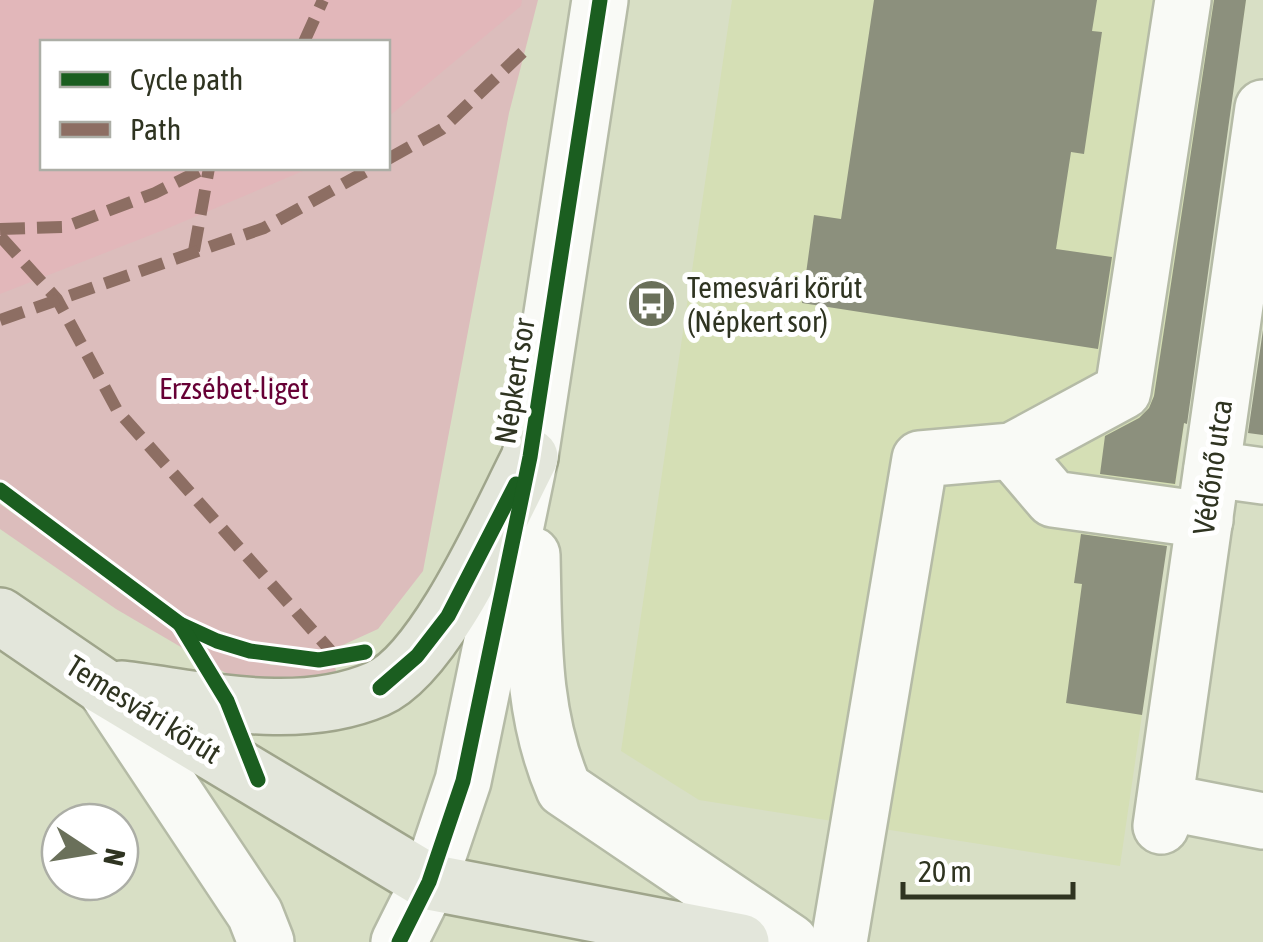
<svg xmlns="http://www.w3.org/2000/svg" width="1263" height="942" viewBox="0 0 1263 942" font-family="'Asap Condensed',sans-serif">
  <style>
    .built { fill: #d5dfb5 }
    .green { fill: #dcbdbc; fill-rule: evenodd }
    .forest { fill: #e2b7ba }
    .building { fill: #8c907d }
    .lines { fill: none; stroke-linecap: round; stroke-linejoin: round }
    .minor-casing { stroke: #b5bba6; stroke-width: 60 }
    .major-casing { stroke: #9fa58b; stroke-width: 60 }
    .minor { stroke: #f9faf6; stroke-width: 55 }
    .major { stroke: #e3e6db; stroke-width: 55 }
    .quiet { stroke: #8d6e63; stroke-width: 12; stroke-dasharray: 25 12; stroke-linecap: butt }
    .cycleway-casing { stroke: #fff; stroke-width: 21 }
    .cycleway { stroke: #1b5e20; stroke-width: 15 }
    .labels { text-anchor: middle; dominant-baseline: central; stroke-width: 10; stroke-linejoin: round; paint-order: stroke }
    .poi-label { font-size: 30px; fill: #2f3421; stroke: #fff; text-anchor: start }
    .street-label { font-size: 30px; fill: #2f3421; stroke: #fff }
    .park-label { font-size: 30px; fill: #670035; stroke: #fff }
  </style>
  <rect width="100%" height="100%" fill="#d8dfc5"/>
  <!-- built -->
  <polygon class="built" points="732,0 1246,0 1120,866 699,800 621,751"/>
  <!-- green -->
  <g class="green">
    <path d="M0,0H538L509,113L423,571L378,629L310,660L250,651L191,627L0,492ZM42,42H388V168H42Z"/>
    <polygon points="0,504 174,628 186,646 186,650 116,609 0,529"/>
    <path d="M202,643L271,665L335,667L338,678C309,683 244,686 219,669C212,664 207,651 202,643Z"/>
  </g>
  <!-- forest -->
  <polygon class="forest" points="0,0 522,0 521,6 388,117 388,42 42,42 42,168 310,168 166,229 0,294"/>
  <!-- building -->
  <g class="building">
    <polygon points="874,0 1097,0 1092,31 1102,32 1084,154 1071,152 1056,249 1112,257 1098,349 802,303 814,215 841,219"/>
    <polygon points="1214,0 1246,0 1187,424 1184,423 1175,484 1100,474 1105,436 1139,418 1149,408 1154,396"/>
    <polygon points="1263,330 1263,435 1248,433"/>
    <polygon points="1081,534 1167,546 1142,715 1066,703 1082,584 1074,583"/>
  </g>
  <g class="lines">
    <defs>
      <g id="minor">
        <polyline points="1012,451 1053,499 1205,520"/>
        <polyline points="1212,469 1263,476"/>
        <path d="M532,555C534,636 531,713 564,789L790,942"/>
        <polyline points="104,687 255,914 266,942"/>
        <polyline points="1165,802 1263,821"/>
        <polyline points="1161,826 1263,108"/>
        <polyline points="399,942 429,882 463,781 530,457 600,0"/>
        <polyline points="839,942 920,459 1012,451 1123,391 1183,0"/>
      </g>
      <g id="major">
        <polyline points="0,616 104,687 429,882 741,942"/>
        <path d="M122,689C204,699 298,723 377,689C436,664 500,515 530,457"/>
      </g>
    </defs>
    <!-- minor casing -->
    <use href="#minor" class="minor-casing"/>
    <!-- major casing -->
    <use href="#major" class="major-casing"/>
    <!-- minor -->
    <use href="#minor" class="minor"/>
    <!-- major -->
    <use href="#major" class="major"/>
    <!-- quiet -->
    <g class="quiet">
      <polyline points="304,42 323,0"/>
      <polyline points="388,159 442,129 526,49"/>
      <polyline points="0,229 65,227 155,193 205,168"/>
      <polyline points="0,236 57,299 117,410 337,658"/>
      <polyline points="194,251 209,168"/>
      <polyline points="0,320 264,228 372,168"/>
    </g>
    <defs>
      <g id="cycleway">
        <polyline points="0,490 180,624 217,641 250,651 319,660 365,652"/>
        <polyline points="180,624 227,701 258,780"/>
        <polyline points="380,688 417,656 448,616 516,484"/>
        <polyline points="399,942 429,882 463,781 530,457 600,0"/>
      </g>
    </defs>
    <!-- cycleway casing -->
    <use href="#cycleway" class="cycleway-casing"/>
    <!-- cycleway -->
    <use href="#cycleway" class="cycleway"/>
  </g>
  <!-- icons -->
  <defs>
    <symbol id="bus-disc" viewBox="-11 -11 22 22"><circle r="9.5" fill="#6a705a" stroke="#fff"/><path d="M-5-6H5V4H4V6H2V4H-2V6H-4V4H-5ZM-3.5-4V0h7V-4ZM-3.5 1.2v1.5H-2V1.2ZM2 1.2v1.5H3.5V1.2Z" fill="#fff"/></symbol>
  </defs>
  <g fill-rule="evenodd">
    <use href="#bus-disc" x="624" y="276" width="55" height="55"/>
  </g>
  <g class="labels">
    <!-- poi labels -->
    <g class="poi-label">
      <text x="687" y="287">Temesvári körút<tspan x="687" dy="34">(Népkert sor)</tspan></text>
    </g>
    <!-- street labels -->
    <g class="street-label">
      <text transform="translate(514 381) rotate(-81)">Népkert sor</text>
      <text transform="translate(1212 467) rotate(-82)">Védőnő utca</text>
      <text transform="translate(144 709) rotate(32)">Temesvári körút</text>
    </g>
    <!-- park labels -->
    <g class="park-label">
      <text x="234" y="388">Erzsébet-liget</text>
    </g>
  </g>
  <!-- legend -->
  <rect x="40" y="40" width="350" height="130" fill="#ffffff" stroke="#acaea6" stroke-width="2.5"/>
  <rect x="60" y="72" width="50" height="15" fill="#1b5e20" stroke="#acaea6" stroke-width="2.5"/>
  <text x="130" y="90" font-size="30" fill="#2f3421">Cycle path</text>
  <rect x="60" y="122" width="50" height="15" fill="#8d6e63" stroke="#acaea6" stroke-width="2.5"/>
  <text x="130" y="140" font-size="30" fill="#2f3421">Path</text>
  <!-- north arrow -->
  <g transform="translate(90 852) rotate(102)"><circle r="48" fill="#ffffff" stroke="#acaea6" stroke-width="2.5"/>
  <path d="M0-8L18 38L0 25L-18 38Z" fill="#6a705a"/>
  <text y="-15" font-size="28" font-weight="bold" text-anchor="middle" fill="#2f3421">N</text>
  </g>
  <!-- scale -->
  <path d="M903 882v15h170v-15" fill="none" stroke="#2f3421" stroke-width="5"/>
  <text x="918" y="882" font-size="30" fill="#2f3421" stroke="#ffffff" stroke-width="8" paint-order="stroke">20 m</text>
</svg>
